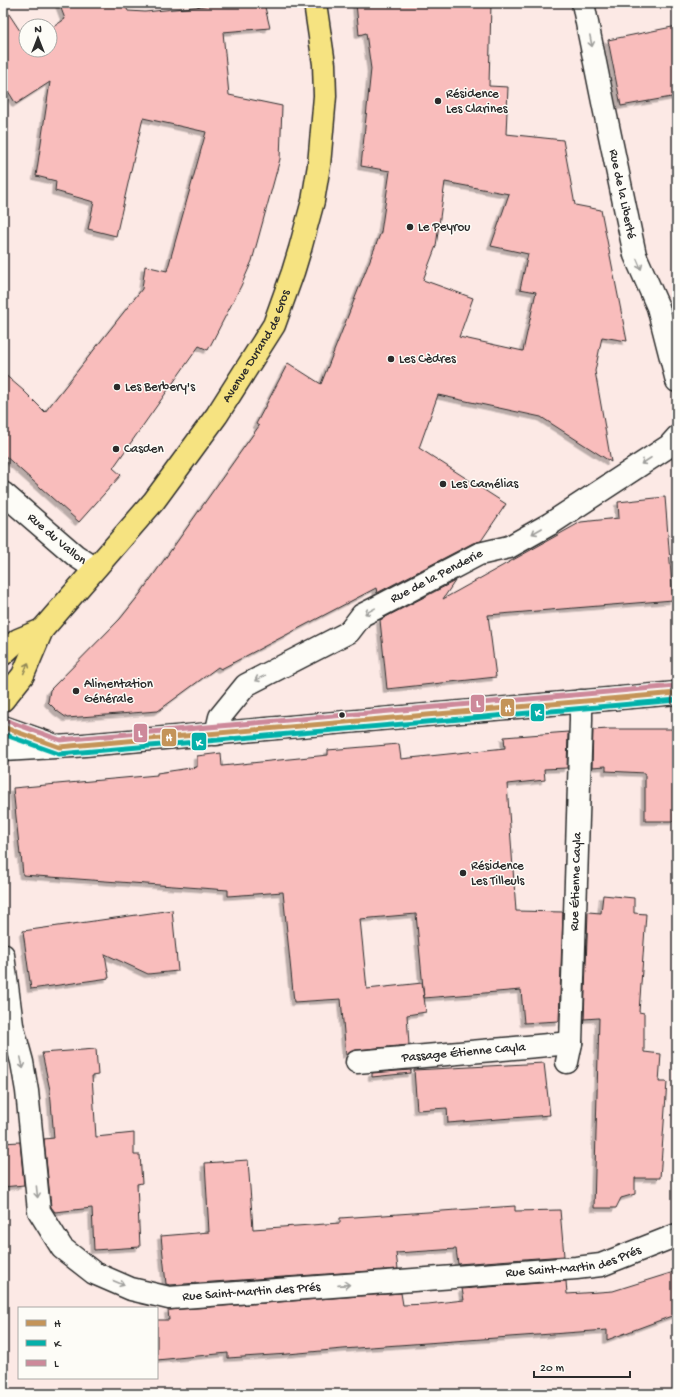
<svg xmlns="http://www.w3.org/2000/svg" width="680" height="1397" viewBox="0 0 680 1397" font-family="'Gochi Hand',sans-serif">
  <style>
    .building { fill: #f9bdbc; stroke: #2b2b2b; fill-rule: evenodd; filter: url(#shadow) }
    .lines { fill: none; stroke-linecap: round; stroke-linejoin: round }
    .minor-casing { stroke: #2b2b2b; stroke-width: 25 }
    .major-casing { stroke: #2b2b2b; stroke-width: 25 }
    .minor { stroke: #fdfcf7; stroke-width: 22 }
    .major { stroke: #f6e381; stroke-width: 22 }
    .bus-1-casing { stroke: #fdfcf7; stroke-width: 8 }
    .bus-2-casing { stroke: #fdfcf7; stroke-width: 8 }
    .bus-3-casing { stroke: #fdfcf7; stroke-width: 8 }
    .bus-1 { stroke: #c49459; stroke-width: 5 }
    .bus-2 { stroke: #04b0a9; stroke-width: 5 }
    .bus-3 { stroke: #cd899a; stroke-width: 5 }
    .oneway { stroke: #9e9e9b }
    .oneway2 { stroke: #908756 }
    .poi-dot { fill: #2b2b2b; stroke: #fdfcf7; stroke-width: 1.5 }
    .labels { text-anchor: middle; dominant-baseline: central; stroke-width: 3; stroke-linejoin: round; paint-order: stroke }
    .poi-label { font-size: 13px; fill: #2b2b2b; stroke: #fdfcf7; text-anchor: start }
    .street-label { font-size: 13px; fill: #2b2b2b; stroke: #fdfcf7 }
    .line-badge { stroke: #fdfcf7; stroke-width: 1.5 }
    .badge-label { font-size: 11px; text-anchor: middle; font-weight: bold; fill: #fff }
  </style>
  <defs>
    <filter id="shadow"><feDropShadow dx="-3.5" dy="3.5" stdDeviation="0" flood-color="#0004"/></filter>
  </defs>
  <rect width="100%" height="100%" fill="#fce9e5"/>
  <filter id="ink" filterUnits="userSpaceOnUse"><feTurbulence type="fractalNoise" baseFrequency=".025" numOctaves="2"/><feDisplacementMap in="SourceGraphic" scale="8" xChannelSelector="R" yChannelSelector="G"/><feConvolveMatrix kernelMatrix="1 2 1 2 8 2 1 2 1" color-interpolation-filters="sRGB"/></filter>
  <g filter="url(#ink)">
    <!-- building -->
    <g class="building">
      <polygon points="59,3 124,3 128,11 145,12 213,5 213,3 264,3 270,28 223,32 229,95 282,106 280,159 252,261 241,286 208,350 199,346 113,468 121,475 79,522 3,454 3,373 24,391 45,412 142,289 145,266 167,271 206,132 143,118 116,236 88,229 94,202 55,191 56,181 36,176 50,82 16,104 3,83 3,5 26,40 26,50 50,50 50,29 65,19"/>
      <path d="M356,3H491L489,86L508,87L506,134L563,140L575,205L601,210L627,341L602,337L595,371L611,462L541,417L438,395L419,448L506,504L481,541L473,543L377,593L376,588L221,669L218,667L158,711L67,718L57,711L48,702L50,690L120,619L140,594L259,426L256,424L288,363L321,384L381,232L390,171L361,166L371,69L366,33L359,35ZM445,182L509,194L491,246L528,254L520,289L536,292L523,351L459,337L473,298L423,280L436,246Z"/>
      <polygon points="677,26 677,96 621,106 608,40"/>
      <polygon points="665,497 673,600 488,615 496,677 387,689 380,620 455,581 443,599 581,522 619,518 618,502"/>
      <polygon points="609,729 677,729 677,813 674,813 674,821 645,821 645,773 606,771 606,766 592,767 593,730"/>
      <polygon points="568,732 567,768 544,769 545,780 507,784 516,911 563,912 559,1021 524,1023 521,990 424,998 416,914 360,919 367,989 422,983 426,1012 407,1015 409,1045 356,1050 350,1052 346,1055 341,999 294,1002 283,892 228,896 228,890 23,875 21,854 20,855 13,788 157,775 157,773 197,767 197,756 221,753 222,766 328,755 328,750 399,744 401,759 505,748 504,737"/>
      <polygon points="603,895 634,898 634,913 646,914 639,1012 644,1013 644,1052 661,1054 659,1082 667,1082 660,1178 635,1178 635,1194 621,1198 616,1208 594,1208 599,1018 584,1019 588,912 601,913"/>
      <polygon points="172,910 178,971 148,974 105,954 109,978 31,989 23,931"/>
      <polygon points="96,1049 98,1075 92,1076 96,1137 134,1133 134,1155 140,1155 142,1183 137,1184 140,1247 94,1250 92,1208 55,1212 51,1207 44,1139 54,1138 50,1090 42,1053"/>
      <polygon points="544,1063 550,1115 448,1123 447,1108 417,1110 414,1070"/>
      <polygon points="411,1070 411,1073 372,1077 372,1073"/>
      <polygon points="20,1142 24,1185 3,1187 3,1143"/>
      <polygon points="248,1160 253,1229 340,1223 340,1218 515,1206 515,1211 560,1210 564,1256 458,1264 456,1249 427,1251 396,1253 398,1269 170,1285 166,1284 161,1236 209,1232 205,1163"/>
      <polygon points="677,1271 677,1314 607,1340 607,1330 343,1349 288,1354 228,1358 228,1353 157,1360 157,1320 169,1320 168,1310 401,1293 403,1305 428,1304 464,1300 462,1289 566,1281 567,1294 599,1292 613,1291"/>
    </g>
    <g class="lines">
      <defs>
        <g id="minor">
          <path id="s1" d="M583,3L604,107L635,255L658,307L677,381"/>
          <path id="s2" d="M3,493L76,556L94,568"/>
          <polyline points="3,727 48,743"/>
          <path id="s3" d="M216,734L220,717L246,685L349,632L362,615L378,607L479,554L509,547L550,524L669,446L677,437"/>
          <polyline points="3,750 73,746 677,693"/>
          <path id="s4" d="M3,955L12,1025L22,1062L27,1091L39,1211L62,1248L94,1273L131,1289L169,1298L576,1268L601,1265L677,1235"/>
          <path id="s5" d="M357,1062L571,1043"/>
          <path id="s6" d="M567,1062L571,1043L581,720V701"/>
        </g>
        <g id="major">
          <polyline points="3,654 18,640 42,630"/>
          <path id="s7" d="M3,700L23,675L42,630L154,501L217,415L274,325L293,272L300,249L313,201L319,165L325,96L324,64L315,3"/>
        </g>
      </defs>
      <!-- minor casing -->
      <use href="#minor" class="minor-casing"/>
      <!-- major casing -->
      <use href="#major" class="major-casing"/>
      <!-- minor -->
      <use href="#minor" class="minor"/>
      <!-- major -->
      <use href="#major" class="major"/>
      <defs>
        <polyline id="bus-1" points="3,727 59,747 677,693"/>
        <polyline id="bus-2" points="3,734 59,754 677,700"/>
        <polyline id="bus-3" points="5,720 60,740 676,686"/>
      </defs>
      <!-- bus-1 casing -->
      <use href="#bus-1" class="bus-1-casing"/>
      <!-- bus-2 casing -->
      <use href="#bus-2" class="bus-2-casing"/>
      <!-- bus-3 casing -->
      <use href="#bus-3" class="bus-3-casing"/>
      <!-- bus-1 -->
      <use href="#bus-1" class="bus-1"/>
      <!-- bus-2 -->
      <use href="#bus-2" class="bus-2"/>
      <!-- bus-3 -->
      <use href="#bus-3" class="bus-3"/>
    </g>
    <!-- one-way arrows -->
    <defs><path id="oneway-shaft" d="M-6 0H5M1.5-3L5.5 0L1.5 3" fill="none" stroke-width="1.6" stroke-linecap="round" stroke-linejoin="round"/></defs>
    <g class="oneway">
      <use href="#oneway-shaft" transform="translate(591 41) rotate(79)"/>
      <use href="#oneway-shaft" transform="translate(639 264) rotate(67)"/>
      <use href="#oneway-shaft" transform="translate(646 461) rotate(147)"/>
      <use href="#oneway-shaft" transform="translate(537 531) rotate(150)"/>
      <use href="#oneway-shaft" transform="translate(370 611) rotate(151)"/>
      <use href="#oneway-shaft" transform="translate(260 678) rotate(154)"/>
      <use href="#oneway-shaft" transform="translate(22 1063) rotate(78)"/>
      <use href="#oneway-shaft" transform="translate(37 1192) rotate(84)"/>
      <use href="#oneway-shaft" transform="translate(119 1283) rotate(23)"/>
      <use href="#oneway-shaft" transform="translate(344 1285) rotate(-4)"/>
    </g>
    <use class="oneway2" href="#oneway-shaft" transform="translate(26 668) rotate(-67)"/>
  </g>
  <!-- markers -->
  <g class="poi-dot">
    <circle cx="438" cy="101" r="4"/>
    <circle cx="410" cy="227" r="4"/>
    <circle cx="391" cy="359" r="4"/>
    <circle cx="117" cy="387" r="4"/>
    <circle cx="116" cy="449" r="4"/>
    <circle cx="443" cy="484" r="4"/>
    <circle cx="76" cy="691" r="4"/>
    <circle cx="342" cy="715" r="3.5"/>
    <circle cx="463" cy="873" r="4"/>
  </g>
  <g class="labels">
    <!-- poi labels -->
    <g class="poi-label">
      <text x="446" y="94">Résidence<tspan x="446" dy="15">Les Clarines</tspan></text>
      <text x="418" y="227">Le Peyrou</text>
      <text x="399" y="359">Les Cèdres</text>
      <text x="125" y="387">Les Berbery's</text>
      <text x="124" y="449">Casden</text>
      <text x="451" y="484">Les Camélias</text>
      <text x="84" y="684">Alimentation<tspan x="84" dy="15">Générale</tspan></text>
      <text x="471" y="866">Résidence<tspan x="471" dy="15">Les Tilleuls</tspan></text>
    </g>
    <!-- street labels -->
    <g class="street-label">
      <text stroke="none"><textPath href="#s1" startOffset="195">Rue de la Liberté</textPath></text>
      <text stroke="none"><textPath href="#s7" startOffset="438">Avenue Durand de Gros</textPath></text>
      <text stroke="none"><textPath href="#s2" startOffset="71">Rue du Vallon</textPath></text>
      <text stroke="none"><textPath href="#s3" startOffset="280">Rue de la Penderie</textPath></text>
      <text stroke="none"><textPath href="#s6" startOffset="181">Rue Étienne Cayla</textPath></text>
      <text stroke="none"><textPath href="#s5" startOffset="107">Passage Étienne Cayla</textPath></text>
      <text stroke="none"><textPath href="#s4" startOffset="829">Rue Saint-Martin des Prés</textPath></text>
      <text stroke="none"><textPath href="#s4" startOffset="505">Rue Saint-Martin des Prés</textPath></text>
    </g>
  </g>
  <g class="line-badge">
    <rect x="470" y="694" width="15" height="19" rx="4" fill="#cd899a"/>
    <rect x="500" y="698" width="15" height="19" rx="4" fill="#c49459"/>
    <rect x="530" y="703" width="15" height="19" rx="4" fill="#04b0a9"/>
    <rect x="133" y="723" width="15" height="20" rx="4" fill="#cd899a"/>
    <rect x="161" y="728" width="16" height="19" rx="4" fill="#c49459"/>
    <rect x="191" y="732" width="16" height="19" rx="4" fill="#04b0a9"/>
  </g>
  <g class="badge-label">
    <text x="478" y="707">L</text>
    <text x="508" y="712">H</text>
    <text x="538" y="716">K</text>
    <text x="140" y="737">L</text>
    <text x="169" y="741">H</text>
    <text x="199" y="746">K</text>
  </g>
  <!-- margin -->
  <rect width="680" height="1397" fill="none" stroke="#fdfcf7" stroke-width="16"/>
  <rect x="8" y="8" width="664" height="1381" fill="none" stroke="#2b2b2b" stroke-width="1.5" filter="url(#ink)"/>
  <!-- legend -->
  <rect x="18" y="1307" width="140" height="72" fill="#fdfcf7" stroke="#a9a8a5"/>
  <rect x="26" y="1320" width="20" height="6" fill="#c49459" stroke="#a9a8a5"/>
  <text x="54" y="1327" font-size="12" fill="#2b2b2b">H</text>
  <rect x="26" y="1340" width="20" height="6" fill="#04b0a9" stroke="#a9a8a5"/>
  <text x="54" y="1347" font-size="12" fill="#2b2b2b">K</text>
  <rect x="26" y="1360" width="20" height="6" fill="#cd899a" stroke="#a9a8a5"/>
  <text x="54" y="1367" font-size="12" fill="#2b2b2b">L</text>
  <!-- north arrow -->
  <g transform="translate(38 38)"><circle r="19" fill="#fdfcf7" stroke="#a9a8a5"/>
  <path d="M0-3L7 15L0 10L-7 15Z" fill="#2b2b2b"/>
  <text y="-6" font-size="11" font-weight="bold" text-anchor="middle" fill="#2b2b2b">N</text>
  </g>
  <!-- scale -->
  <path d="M534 1371v6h96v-6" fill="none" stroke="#2b2b2b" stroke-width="2"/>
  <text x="540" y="1371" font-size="12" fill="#2b2b2b" stroke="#fdfcf7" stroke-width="3" paint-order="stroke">20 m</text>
</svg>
